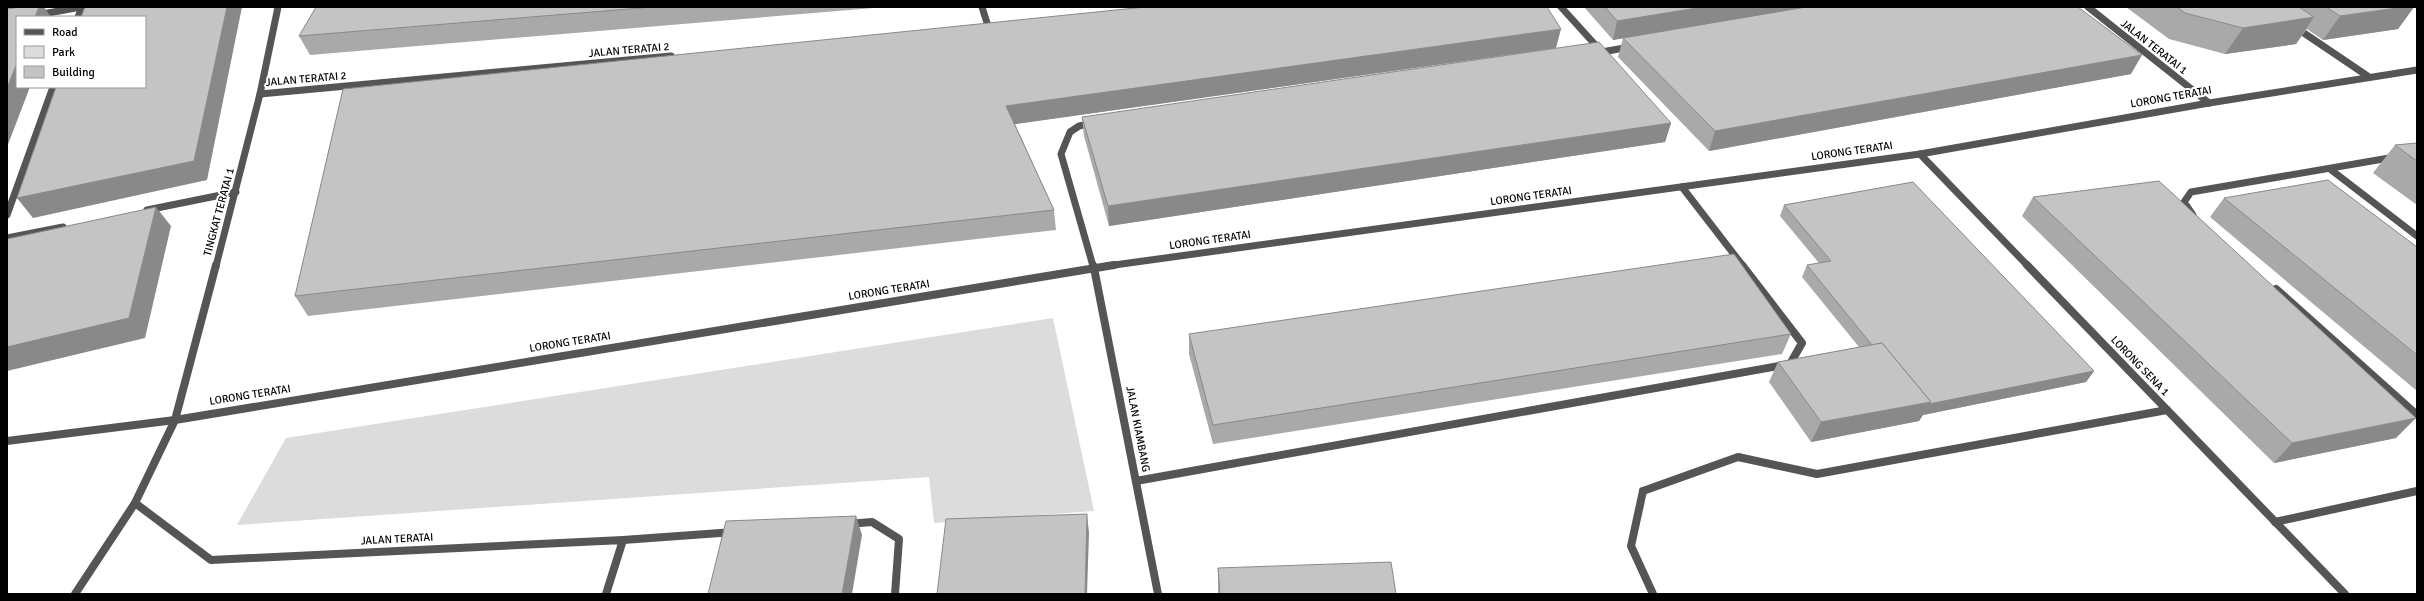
<svg xmlns="http://www.w3.org/2000/svg" width="2424" height="601" viewBox="0 0 2424 601" font-family="Signika,sans-serif">
  <style>
    .green { fill: #dcdcdc }
    .lines { fill: none; stroke-linecap: round; stroke-linejoin: round }
    .lane-far1 { stroke: #555; stroke-width: 7 }
    .lane { stroke: #555; stroke-width: 8 }
    .street-far1 { stroke: #555; stroke-width: 7 }
    .street { stroke: #555; stroke-width: 8 }
    .wall { fill: #a9a9a9 }
    .shaded-wall { fill: #898989 }
    .building { fill: #c4c4c4; stroke: #898989 }
    .labels { text-anchor: middle; dominant-baseline: central; stroke-width: 4; stroke-linejoin: round; paint-order: stroke }
    .street-label { font-size: 11px; fill: #000; stroke: #fff }
  </style>
  <rect width="100%" height="100%" fill="#fff"/>
  <!-- green -->
  <polygon class="green" points="1053,318 1094,511 934,523 929,477 237,525 286,438"/>
  <g class="lines">
    <!-- lane-far1 -->
    <g class="lane-far1">
      <polyline points="982,7 988,26"/>
      <polyline points="1561,7 1600,50"/>
      <polyline points="26,17 81,7"/>
      <polyline points="78,17 82,7"/>
      <polyline points="2295,27 2369,77"/>
      <polyline points="1596,53 1630,47"/>
      <polyline points="1093,123 1079,126 1070,132 1061,154 1093,266"/>
      <polyline points="1682,187 1743,266"/>
      <polyline points="147,210 236,192"/>
      <polyline points="7,215 53,87"/>
      <polyline points="2193,215 2184,202 2191,192 2395,157"/>
      <polyline points="7,238 63,227"/>
    </g>
    <!-- lane -->
    <g class="lane">
      <polyline points="1093,265 1094,268"/>
      <polyline points="2276,289 2417,415"/>
      <polyline points="1136,481 1790,364 1802,343 1742,265"/>
      <polyline points="1643,491 1738,457 1817,474 2167,410"/>
      <polyline points="848,524 872,522 899,539 895,594"/>
      <polyline points="623,540 734,532"/>
    </g>
    <!-- street-far1 -->
    <g class="street-far1">
      <polyline points="2088,7 2209,103"/>
      <polyline points="260,94 671,56"/>
      <polyline points="1920,154 2028,266"/>
      <polyline points="2330,169 2417,236"/>
      <polyline points="216,266 260,94 278,7"/>
      <polyline points="1107,266 1920,154 2209,103 2417,70"/>
    </g>
    <!-- street -->
    <g class="street">
      <polyline points="2027,265 2345,594"/>
      <polyline points="1094,268 1158,594"/>
      <polyline points="7,441 175,420 1114,265"/>
      <polyline points="1643,491 1631,546 1653,594"/>
      <polyline points="135,503 211,560 623,540 606,594"/>
      <polyline points="2275,522 2417,491"/>
      <polyline points="75,594 135,503 175,420 216,265"/>
    </g>
  </g>
  <!-- wall -->
  <g class="wall">
    <polygon points="316,7 886,7 310,55 299,36"/>
    <polygon points="1584,7 2078,7 2131,74 1709,151 1618,57 1623,38 1613,40"/>
    <polygon points="2126,7 2414,7 2398,29 2323,40 2307,29 2296,44 2225,54 2169,39"/>
    <polygon points="1556,48 1015,124 1054,210 1056,230 308,316 295,296 343,89"/>
    <polygon points="1082,117 1671,123 1665,142 1109,226 1084,136"/>
    <polygon points="2417,143 2417,205 2373,173 2395,145"/>
    <polygon points="2033,197 2396,438 2274,463 2022,216"/>
    <polygon points="2224,198 2417,247 2417,391 2210,217"/>
    <polygon points="1784,205 2094,371 2086,382 1923,415 1919,421 1811,442 1769,382 1778,362 1859,347 1802,277 1807,265 1819,263 1780,216"/>
    <polygon points="1189,334 1791,334 1782,354 1213,444 1189,354"/>
    <polygon points="1218,568 1396,594 1218,594"/>
  </g>
  <!-- shaded-wall -->
  <g class="shaded-wall">
    <polygon points="39,7 44,7 51,17 35,17"/>
    <polygon points="227,7 242,7 207,180 33,218 17,198"/>
    <polygon points="1703,7 1810,7 1613,40 1617,21"/>
    <polygon points="2404,7 2414,7 2398,29 2323,40 2340,16"/>
    <polygon points="2314,17 2296,44 2225,54 2243,28"/>
    <polygon points="1561,29 1556,48 1009,125 1006,106"/>
    <polygon points="2142,55 2131,74 1709,151 1715,131"/>
    <polygon points="17,63 17,87 30,87 7,147 7,88"/>
    <polygon points="1671,123 1665,142 1109,226 1108,206"/>
    <polygon points="156,207 171,226 145,338 7,371 7,347"/>
    <polygon points="2094,371 2086,382 1923,415 1919,421 1811,442 1821,422"/>
    <polygon points="2416,418 2396,438 2274,463 2292,443"/>
    <polygon points="1087,514 1089,533 1087,594 1085,594"/>
    <polygon points="856,516 862,535 852,594 842,594"/>
  </g>
  <!-- building -->
  <g class="building">
    <polygon points="19,7 39,7 35,17 17,17 17,63 7,88 7,9"/>
    <polygon points="85,7 227,7 194,161 17,198 56,87 145,87 145,17 81,17"/>
    <polygon points="316,7 653,7 299,36"/>
    <polygon points="1145,7 1547,7 1561,29 1006,106 1054,210 295,296 343,89"/>
    <polygon points="1605,7 1703,7 1617,21"/>
    <polygon points="1806,7 2078,7 2142,55 1715,131 1623,38"/>
    <polygon points="2177,7 2299,7 2314,17 2243,28 2185,13"/>
    <polygon points="2326,7 2404,7 2340,16"/>
    <polygon points="1599,42 1671,123 1108,206 1082,117"/>
    <polygon points="2417,143 2417,161 2395,145"/>
    <polygon points="2328,180 2417,247 2417,355 2224,198"/>
    <polygon points="2159,181 2416,418 2292,443 2033,197"/>
    <polygon points="1913,182 2094,371 1929,404 1931,402 1882,343 1872,345 1807,265 1831,261 1784,205"/>
    <polygon points="156,207 129,318 7,347 7,239"/>
    <polygon points="1734,254 1791,334 1213,425 1189,334"/>
    <polygon points="1882,343 1931,402 1821,422 1778,362"/>
    <polygon points="1087,514 1085,594 937,594 946,519"/>
    <polygon points="856,516 842,594 708,594 726,521"/>
    <polygon points="1391,562 1396,594 1220,594 1218,568"/>
  </g>
  <g class="labels">
    <!-- street labels -->
    <g class="street-label">
      <text transform="translate(2154 47) rotate(38)">JALAN TERATAI 1</text>
      <text transform="translate(629 50) rotate(-5)">JALAN TERATAI 2</text>
      <text transform="translate(306 79) rotate(-5)">JALAN TERATAI 2</text>
      <text transform="translate(2171 97) rotate(-10)">LORONG TERATAI</text>
      <text transform="translate(1852 151) rotate(-8)">LORONG TERATAI</text>
      <text transform="translate(1531 196) rotate(-8)">LORONG TERATAI</text>
      <text transform="translate(219 212) rotate(-75)">TINGKAT TERATAI 1</text>
      <text transform="translate(1210 240) rotate(-8)">LORONG TERATAI</text>
      <text transform="translate(889 290) rotate(-9)">LORONG TERATAI</text>
      <text transform="translate(570 342) rotate(-9)">LORONG TERATAI</text>
      <text transform="translate(2140 366) rotate(46)">LORONG SENA 1</text>
      <text transform="translate(250 395) rotate(-9)">LORONG TERATAI</text>
      <text transform="translate(1138 429) rotate(79)">JALAN KIAMBANG</text>
      <text transform="translate(397 539) rotate(-3)">JALAN TERATAI</text>
    </g>
  </g>
  <!-- border -->
  <rect width="2424" height="601" fill="none" stroke="#000000" stroke-width="16"/>
  <!-- legend -->
  <rect x="16" y="16" width="130" height="72" fill="#ffffff" stroke="#999999"/>
  <rect x="24" y="29" width="20" height="6" fill="#555555" stroke="#999999"/>
  <text x="52" y="36" font-size="12" fill="#000000">Road</text>
  <rect x="24" y="46" width="20" height="12" fill="#dcdcdc" stroke="#999999"/>
  <text x="52" y="56" font-size="12" fill="#000000">Park</text>
  <rect x="24" y="66" width="20" height="12" fill="#c4c4c4" stroke="#999999"/>
  <text x="52" y="76" font-size="12" fill="#000000">Building</text>
</svg>
